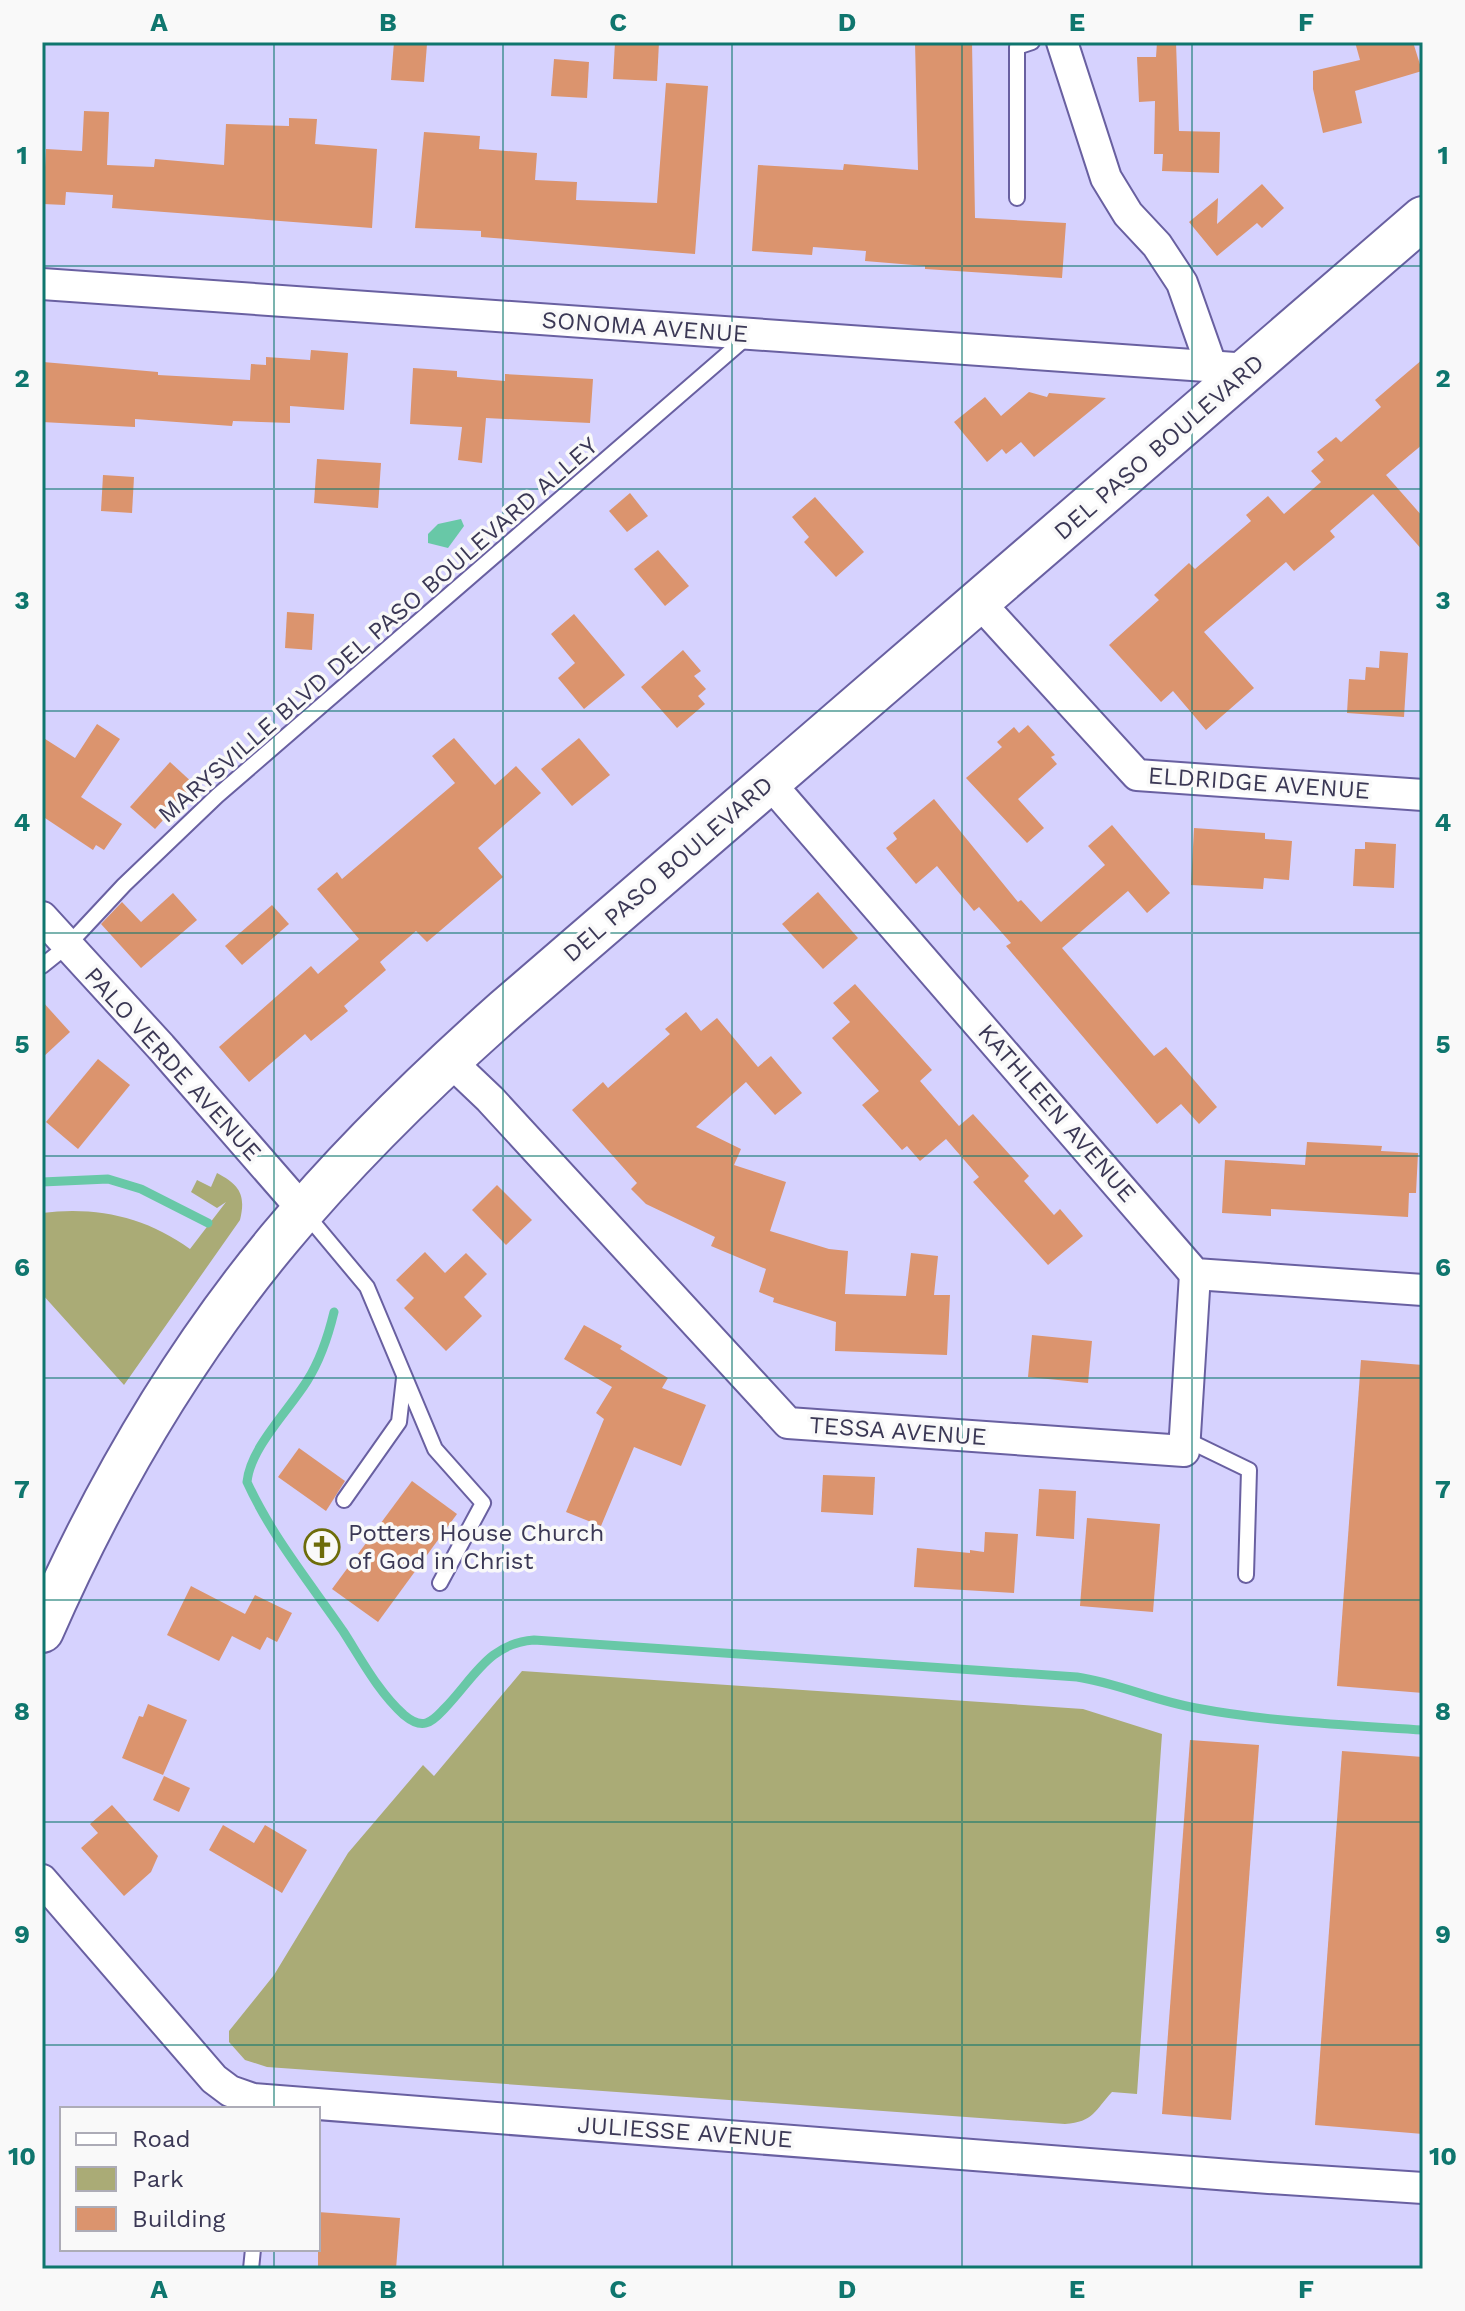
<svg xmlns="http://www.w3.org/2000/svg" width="1465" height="2311" viewBox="0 0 1465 2311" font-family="'Work Sans',sans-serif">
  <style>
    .green { fill: #aaab76 }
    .water { fill: #68c8a7 }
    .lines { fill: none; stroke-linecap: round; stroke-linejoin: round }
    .stream { stroke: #68c8a7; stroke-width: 9 }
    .building { fill: #db946e }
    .service-casing { stroke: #6960a1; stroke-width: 18 }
    .minor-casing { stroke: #6960a1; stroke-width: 34 }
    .secondary-casing { stroke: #6960a1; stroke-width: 46 }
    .service { stroke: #fff; stroke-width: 14 }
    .minor { stroke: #fff; stroke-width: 30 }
    .secondary { stroke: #fff; stroke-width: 42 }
    .grid { fill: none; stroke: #0f766e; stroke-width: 2; stroke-opacity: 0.55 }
    .labels { text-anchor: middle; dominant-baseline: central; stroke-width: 7; stroke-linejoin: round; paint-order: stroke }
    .street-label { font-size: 24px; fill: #3b3855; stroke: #f9f9f9 }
    .poi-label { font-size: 24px; fill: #3b3855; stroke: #f9f9f9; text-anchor: start }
    .neatline { fill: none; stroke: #0f766e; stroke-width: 3 }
    .grid-label { font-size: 26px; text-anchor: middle; font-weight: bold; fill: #0f766e }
  </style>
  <rect width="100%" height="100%" fill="#d6d2fe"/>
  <!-- green -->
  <g class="green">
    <path d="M217,1173C240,1185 246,1195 240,1220L124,1385L42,1294V1213C96,1206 146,1217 190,1249L226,1202L217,1208L191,1192L197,1180L211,1187Z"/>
    <path d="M522,1671L1083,1709L1162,1734L1137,2094L1112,2092C1095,2110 1094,2122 1065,2124L267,2067L245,2060L229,2042V2031L274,1975L348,1853L423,1765L434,1776Z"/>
  </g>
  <!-- water -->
  <polygon class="water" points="461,519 464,526 448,548 428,543 428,534 438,524"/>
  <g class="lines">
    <!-- stream -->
    <g class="stream">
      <polyline points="42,1182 108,1179 141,1189 208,1223"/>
      <path d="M334,1312C328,1337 321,1359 307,1381C289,1410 250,1448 247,1482C271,1535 310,1583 343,1631C361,1659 379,1693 404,1715C410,1720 419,1725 426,1723C434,1721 440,1713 445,1708C474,1678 489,1643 534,1640L1077,1677C1118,1683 1155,1701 1196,1708C1270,1722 1348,1725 1423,1730"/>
    </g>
  </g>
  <!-- building -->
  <g class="building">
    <polygon points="394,42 427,44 424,82 391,80"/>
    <polygon points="615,42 659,42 657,81 613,79"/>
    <polygon points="915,42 972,42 975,218 1066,223 1062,278 925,269 925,266 865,261 866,251 813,247 812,255 752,251 758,165 843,170 844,164 918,170"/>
    <polygon points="1157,42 1176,42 1179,131 1220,132 1219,173 1162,171 1163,154 1154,154 1155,101 1139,102 1137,57 1156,57"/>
    <polygon points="1355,42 1413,42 1422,71 1355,91 1362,123 1323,133 1313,89 1313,71 1360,60"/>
    <polygon points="554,59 589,62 587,98 551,96"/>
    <polygon points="666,83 708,86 695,254 481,237 481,231 415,228 424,132 480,136 479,149 537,153 535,180 577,182 576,200 657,203"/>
    <polygon points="84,111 109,112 107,165 154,167 155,159 224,165 226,124 289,126 289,118 317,119 315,144 377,149 372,228 112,208 113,195 66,192 65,205 43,204 46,149 82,151"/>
    <polygon points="1262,184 1284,208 1262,228 1257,223 1217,256 1189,222 1218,198 1217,224"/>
    <polygon points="311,350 348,353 344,410 290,406 290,423 233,421 232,426 135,419 135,427 42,422 43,362 158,372 158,375 250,380 251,364 266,365 266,357 310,360"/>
    <polygon points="1423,359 1423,444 1386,475 1423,517 1423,551 1373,494 1330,531 1335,537 1294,571 1286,562 1204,632 1254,688 1206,730 1173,691 1161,702 1109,645 1159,600 1154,595 1189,563 1195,569 1251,521 1246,515 1268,496 1284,514 1321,482 1311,471 1324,460 1317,452 1336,437 1341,442 1381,407 1375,400"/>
    <polygon points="413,368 457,371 457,377 505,381 505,374 593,379 590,423 486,418 482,463 458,460 462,427 410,424"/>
    <polygon points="1029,392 1047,397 1049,393 1106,398 1034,457 1021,442 1006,454 1002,449 987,462 954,422 985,397 1001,416"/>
    <polygon points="317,459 381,463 378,508 314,503"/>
    <polygon points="103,475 134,477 132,513 101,511"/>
    <polygon points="630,493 648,516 627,532 609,511"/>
    <polygon points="815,497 864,552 836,577 804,542 809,537 792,517"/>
    <polygon points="658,550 689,586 665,606 634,569"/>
    <polygon points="287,612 314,614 312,650 285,648"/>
    <polygon points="574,614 625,675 584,709 558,678 575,663 551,634"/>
    <polygon points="683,650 701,671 694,676 706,689 698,696 705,704 677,728 641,687"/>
    <polygon points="1380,651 1408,653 1404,717 1347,713 1349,679 1365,680 1366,667 1379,668"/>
    <polygon points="97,724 120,739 81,797 122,824 104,850 96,845 93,850 42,816 42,737 75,758"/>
    <polygon points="1028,725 1055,755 1051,757 1057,764 1018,799 1044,828 1027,843 966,778 1002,747 997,742 1014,727 1019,733"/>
    <polygon points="454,738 495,785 516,766 541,793 478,848 503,877 427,942 416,931 380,962 386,970 344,1006 348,1011 311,1041 305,1034 249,1082 219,1047 311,966 318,974 359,939 317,889 337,872 342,879 455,783 432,756"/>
    <polygon points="579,738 610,775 572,806 541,769"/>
    <polygon points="170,762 195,785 155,829 130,807"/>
    <polygon points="934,799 1018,902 1021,900 1041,922 1105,865 1088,846 1112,825 1170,893 1147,913 1128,891 1062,948 1154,1056 1166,1047 1217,1107 1199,1124 1181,1104 1157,1124 1006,946 1011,943 979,907 974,911 937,866 916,884 886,848 897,839 893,833"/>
    <polygon points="1194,828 1265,833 1265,839 1292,841 1289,880 1264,878 1263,889 1191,885"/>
    <polygon points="1365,842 1396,844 1394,888 1353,886 1355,849 1365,849"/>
    <polygon points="818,892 858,938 823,969 782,924"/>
    <polygon points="173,893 197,920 141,968 101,924 122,902 141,922"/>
    <polygon points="272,905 289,924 242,965 225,946"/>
    <polygon points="855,984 932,1070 920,1081 959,1126 973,1114 1029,1176 1024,1181 1054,1215 1060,1209 1083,1236 1048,1265 973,1182 979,1177 946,1139 920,1161 907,1146 902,1150 862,1105 879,1091 832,1038 850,1022 833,1003"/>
    <polygon points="42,1001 70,1032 42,1058"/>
    <polygon points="686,1012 701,1031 717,1018 758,1067 771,1056 802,1093 775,1115 746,1082 696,1127 741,1149 734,1165 786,1182 770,1231 829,1249 848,1251 845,1294 906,1296 911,1253 938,1256 934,1295 950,1295 947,1355 835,1351 836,1322 773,1302 774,1298 759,1292 766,1269 711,1246 715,1237 646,1204 631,1189 637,1183 572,1110 603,1082 608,1088 670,1034 665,1029"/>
    <polygon points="98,1059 130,1085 78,1149 46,1122"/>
    <polygon points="1307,1142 1382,1146 1381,1151 1418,1153 1416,1193 1409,1193 1408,1217 1271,1209 1271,1216 1222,1213 1225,1160 1305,1165"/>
    <polygon points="497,1185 532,1220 506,1245 472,1210"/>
    <polygon points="425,1252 445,1273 466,1253 487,1274 464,1297 482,1316 446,1351 404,1308 414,1298 396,1280"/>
    <polygon points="584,1325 622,1346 620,1349 668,1378 662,1388 706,1405 681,1466 634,1447 601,1526 566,1512 604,1419 596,1413 612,1387 564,1359"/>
    <polygon points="1032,1335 1092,1341 1088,1383 1028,1377"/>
    <polygon points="1361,1360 1423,1365 1423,1693 1337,1686"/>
    <polygon points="299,1448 345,1481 326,1511 278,1477"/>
    <polygon points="823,1475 875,1477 873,1515 821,1512"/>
    <polygon points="412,1481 457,1514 378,1622 332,1589"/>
    <polygon points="1039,1489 1076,1491 1074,1539 1036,1536"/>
    <polygon points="1087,1518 1160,1524 1153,1612 1080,1606"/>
    <polygon points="985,1532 1018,1534 1014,1593 914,1587 917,1548 970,1553 970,1550 984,1552"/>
    <polygon points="191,1586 245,1614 255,1595 292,1613 277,1642 267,1637 260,1650 232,1636 219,1661 167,1635"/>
    <polygon points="148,1704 187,1720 163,1775 122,1758 139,1716 143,1717"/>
    <polygon points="1190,1740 1259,1745 1231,2120 1162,2114"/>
    <polygon points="1342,1751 1423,1757 1423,2134 1315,2125"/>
    <polygon points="164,1776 190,1788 179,1812 153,1800"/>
    <polygon points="112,1805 158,1856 151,1872 124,1896 81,1848 98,1833 90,1824"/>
    <polygon points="223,1825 254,1843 265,1825 307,1850 282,1893 209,1850"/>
    <polygon points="318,2212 400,2218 396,2269 318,2269"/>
  </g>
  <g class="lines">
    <defs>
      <g id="service">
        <polyline points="1017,198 1017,47 1032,42"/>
        <polyline points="42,966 67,946 124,885 217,796 747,337"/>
        <polyline points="306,1214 367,1287 435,1449 483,1503 440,1583"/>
        <polyline points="1185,1439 1249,1470 1246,1575"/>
        <polyline points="344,1500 399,1422 404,1378"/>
        <polyline points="251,2269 253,2249"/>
      </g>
      <g id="minor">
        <polyline points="1062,42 1106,178 1128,214 1157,245 1182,283 1212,368"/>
        <polyline points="42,284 1249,369"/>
        <polyline points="979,602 1137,775 1423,795"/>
        <polyline points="768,781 1195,1274 1423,1290"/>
        <polyline points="42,917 161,1047 303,1210"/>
        <polyline points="449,1060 490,1099 788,1423 1184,1451 1195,1274"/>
        <polyline points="42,1880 214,2079 230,2091 253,2099 1269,2178 1423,2188"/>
      </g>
      <path id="secondary" d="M42,1631C103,1492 182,1356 279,1239C348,1156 425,1081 505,1010L1423,218"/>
    </defs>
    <!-- service casing -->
    <use href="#service" class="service-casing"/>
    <!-- minor casing -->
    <use href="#minor" class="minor-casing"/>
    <!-- secondary casing -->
    <use href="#secondary" class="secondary-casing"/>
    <!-- service -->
    <use href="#service" class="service"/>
    <!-- minor -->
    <use href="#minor" class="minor"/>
    <!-- secondary -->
    <use href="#secondary" class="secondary"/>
  </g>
  <!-- grid -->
  <path class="grid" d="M274,42V2109M503,42V2269M732,42V2269M962,42V2269M1192,42V2269M42,266H1423M42,489H1423M42,711H1423M42,933H1423M42,1156H1423M42,1378H1423M42,1600H1423M42,1822H1423M42,2045H1423M274,2249V2269"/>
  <!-- icons -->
  <defs>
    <symbol id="church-ring" viewBox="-11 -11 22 22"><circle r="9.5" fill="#f9f9f9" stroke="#6d6c0a" stroke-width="1.5"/><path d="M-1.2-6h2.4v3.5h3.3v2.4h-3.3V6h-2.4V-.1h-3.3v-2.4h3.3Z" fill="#6d6c0a"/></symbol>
  </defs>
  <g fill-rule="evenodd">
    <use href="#church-ring" x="302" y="1527" width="40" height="40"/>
  </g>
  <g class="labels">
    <!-- street labels -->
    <g class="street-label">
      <text transform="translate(645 327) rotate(4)">SONOMA AVENUE</text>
      <text transform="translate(1159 447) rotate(-41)">DEL PASO BOULEVARD</text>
      <text transform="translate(378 630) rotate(-41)">MARYSVILLE BLVD DEL PASO BOULEVARD ALLEY</text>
      <text transform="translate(1259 783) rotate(4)">ELDRIDGE AVENUE</text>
      <text transform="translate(668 869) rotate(-41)">DEL PASO BOULEVARD</text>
      <text transform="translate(173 1064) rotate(48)">PALO VERDE AVENUE</text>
      <text transform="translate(1057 1113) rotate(49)">KATHLEEN AVENUE</text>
      <text transform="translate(898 1431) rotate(4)">TESSA AVENUE</text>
      <text transform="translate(685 2132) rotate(4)">JULIESSE AVENUE</text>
    </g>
    <!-- poi labels -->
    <g class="poi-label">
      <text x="348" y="1533">Potters House Church<tspan x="348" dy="28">of God in Christ</tspan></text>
    </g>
  </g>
  <!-- border -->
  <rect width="1465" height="2311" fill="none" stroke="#f9f9f9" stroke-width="88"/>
  <!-- legend -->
  <rect x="60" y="2107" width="260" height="144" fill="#f9f9f9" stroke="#adacb7" stroke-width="2"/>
  <rect x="76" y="2133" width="40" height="12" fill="#ffffff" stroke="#adacb7" stroke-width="2"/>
  <text x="132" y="2147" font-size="24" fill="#3b3855">Road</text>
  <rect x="76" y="2167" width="40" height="24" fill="#aaab76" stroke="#adacb7" stroke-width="2"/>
  <text x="132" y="2187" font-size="24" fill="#3b3855">Park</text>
  <rect x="76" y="2207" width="40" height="24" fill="#db946e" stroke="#adacb7" stroke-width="2"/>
  <text x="132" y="2227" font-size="24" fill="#3b3855">Building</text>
  <rect x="44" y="44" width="1377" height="2223" class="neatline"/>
  <g class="grid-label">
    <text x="159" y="31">A</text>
    <text x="388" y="31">B</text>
    <text x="618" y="31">C</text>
    <text x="847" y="31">D</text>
    <text x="1077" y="31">E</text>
    <text x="1306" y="31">F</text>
    <text x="22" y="164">1</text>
    <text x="1443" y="164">1</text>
    <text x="22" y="387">2</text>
    <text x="1443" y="387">2</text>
    <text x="22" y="609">3</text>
    <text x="1443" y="609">3</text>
    <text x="22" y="831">4</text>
    <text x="1443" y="831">4</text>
    <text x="22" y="1053">5</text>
    <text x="1443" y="1053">5</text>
    <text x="22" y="1276">6</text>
    <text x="1443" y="1276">6</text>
    <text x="22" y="1498">7</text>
    <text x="1443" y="1498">7</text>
    <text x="22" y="1720">8</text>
    <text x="1443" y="1720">8</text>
    <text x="22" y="1943">9</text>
    <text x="1443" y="1943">9</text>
    <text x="22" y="2165">10</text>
    <text x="1443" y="2165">10</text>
    <text x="159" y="2298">A</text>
    <text x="388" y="2298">B</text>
    <text x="618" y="2298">C</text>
    <text x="847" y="2298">D</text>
    <text x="1077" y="2298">E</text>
    <text x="1306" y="2298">F</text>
  </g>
</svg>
